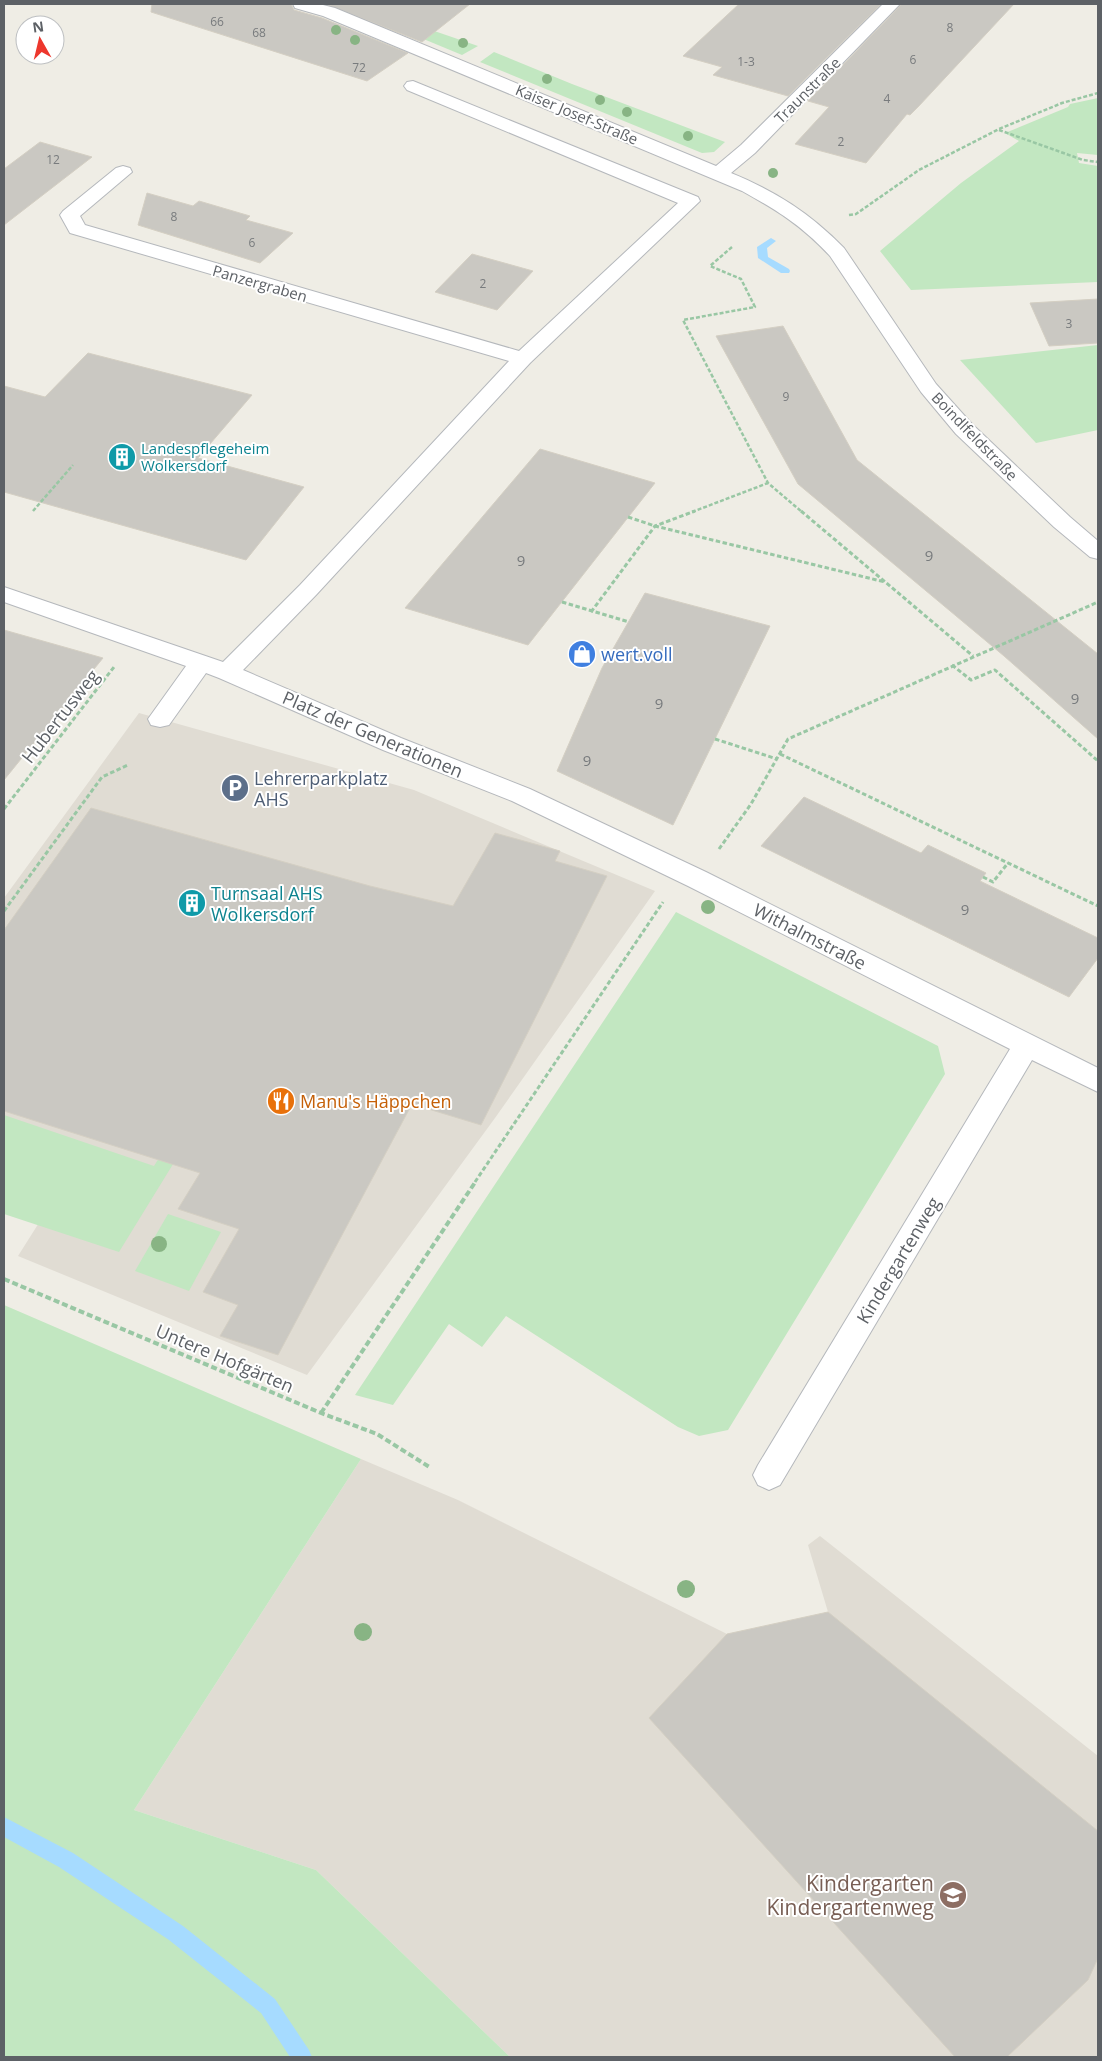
<svg xmlns="http://www.w3.org/2000/svg" width="1102" height="2061" viewBox="0 0 1102 2061" font-family="'Open Sans',sans-serif">
  <style>
    .education { fill: #e0dcd3 }
    .green { fill: #c2e7c1 }
    .lines { fill: none; stroke-linecap: round; stroke-linejoin: round }
    .stream { fill: #a6dbff; fill-rule: evenodd }
    .building { fill: #cac8c2; stroke: #d4cfc3 }
    .minor-casing { stroke: #b5b8bc; stroke-width: 2 }
    .path-far2 { stroke: #99c7a4; stroke-width: 2.5; stroke-dasharray: 4 2; stroke-linecap: butt }
    .path-far1 { stroke: #99c7a4; stroke-width: 3; stroke-dasharray: 4.5 2.5; stroke-linecap: butt }
    .path { stroke: #99c7a4; stroke-width: 4; stroke-dasharray: 6 3; stroke-linecap: butt }
    .minor { fill: #fff; fill-rule: evenodd }
    .tree { fill: #88b484 }
    .labels { text-anchor: middle; dominant-baseline: central; stroke-width: 4; stroke-linejoin: round; paint-order: stroke }
    .far-number-label { font-size: 12px; fill: #787b7d }
    .far-street-label { font-size: 15px; fill: #5d6166; stroke: #fff }
    .far-culture-label { font-size: 15px; fill: #0d838f; stroke: #fff; text-anchor: start }
    .number-label { font-size: 15px; fill: #787b7d }
    .shop-label { font-size: 18px; fill: #366cbe; stroke: #fff; text-anchor: start }
    .street-label { font-size: 18px; fill: #5d6166; stroke: #fff }
    .service-label { font-size: 18px; fill: #4e5e75; stroke: #fff; text-anchor: start }
    .culture-label { font-size: 18px; fill: #0d838f; stroke: #fff; text-anchor: start }
    .food-label { font-size: 18px; fill: #c56008; stroke: #fff; text-anchor: start }
    .near-education-label { font-size: 21px; fill: #785e54; stroke: #fff; text-anchor: end }
  </style>
  <rect width="100%" height="100%" fill="#efede5"/>
  <!-- education -->
  <g class="education">
    <polygon points="139,713 414,790 655,891 495,1118 307,1375 18,1256 42,1218 4,1205 4,898"/>
    <polygon points="361,1459 458,1500 727,1634 828,1612 808,1545 820,1536 1098,1756 1098,2057 510,2057 316,1870 134,1810"/>
  </g>
  <!-- green -->
  <g class="green">
    <polygon points="361,13 414,24 478,46 462,55"/>
    <polygon points="494,52 572,84 725,142 714,152 702,153 480,62"/>
    <polygon points="1098,98 1098,155 1077,153 1079,163 1098,166 1098,282 911,290 880,251 961,183 1019,141 1005,133 1068,107 1070,104"/>
    <polygon points="1098,345 1098,430 1036,443 960,360"/>
    <polygon points="676,912 938,1046 945,1074 728,1430 699,1436 678,1427 506,1316 482,1347 449,1324 393,1405 355,1395"/>
    <polygon points="4,1115 154,1166 171,1139 186,1143 119,1252 4,1214"/>
    <polygon points="168,1214 221,1232 189,1291 135,1271"/>
    <polygon points="4,1305 361,1459 134,1810 316,1870 510,2057 4,2057"/>
  </g>
  <g class="lines">
    <!-- stream -->
    <g class="stream">
      <polygon points="771,238 776,241 767,248 768,257 789,269 790,271 789,273 781,273 758,258 757,247"/>
      <polygon points="4,1817 73,1853 183,1926 275,1999 309,2050 312,2057 290,2057 261,2013 169,1940 59,1867 4,1837"/>
    </g>
  </g>
  <!-- building -->
  <g class="building">
    <polygon points="152,4 291,4 294,10 322,18 408,53 367,81 151,12"/>
    <polygon points="326,4 470,4 422,42"/>
    <polygon points="739,4 881,4 788,96 713,75 722,67 683,56"/>
    <polygon points="902,4 1014,4 918,107 910,115 907,114 866,163 795,144 829,107 808,101"/>
    <polygon points="40,142 92,157 4,225 4,169"/>
    <polygon points="147,193 193,206 199,201 250,216 246,220 293,233 260,263 138,225"/>
    <polygon points="472,254 533,271 497,310 435,292"/>
    <polygon points="1098,299 1098,343 1049,346 1030,303"/>
    <polygon points="783,326 857,460 1098,654 1098,739 1004,656 798,484 716,336"/>
    <polygon points="88,353 252,395 198,458 304,487 246,560 4,492 4,386 45,397"/>
    <polygon points="540,449 655,483 528,645 405,608"/>
    <polygon points="645,593 770,626 673,825 557,771 602,668"/>
    <polygon points="4,630 103,658 4,780"/>
    <polygon points="804,797 921,853 928,845 986,873 980,881 1098,938 1098,958 1069,997 761,846"/>
    <polygon points="91,808 370,886 453,906 495,833 560,851 555,861 607,876 481,1125 412,1104 278,1355 220,1336 238,1305 203,1292 239,1229 178,1209 200,1173 4,1111 4,930"/>
    <polygon points="828,1612 1098,1831 1098,1958 1088,1980 1007,2057 955,2057 649,1718 727,1634"/>
  </g>
  <g class="lines">
    <defs>
      <g id="minor">
        <path d="M293,4H319L335,8L716,166L741,145L883,4H900L755,153L731,173C775,191 810,213 844,248L936,384L972,424L1070,517L1098,541V559L1090,557L1054,527L956,434L921,392L830,256C801,225 778,211 742,191L323,16L295,8Z"/>
        <polygon points="413,81 698,197 700,201 530,363 316,595 243,670 401,738 530,789 706,872 1098,1068 1098,1092 1032,1060 780,1485 769,1490 758,1485 753,1475 758,1465 1010,1049 688,886 512,801 383,750 219,678 206,673 169,725 160,727 151,725 148,719 186,666 4,602 4,587 223,662 300,585 509,361 70,233 60,215 63,211 116,168 123,166 130,168 132,172 80,216 85,225 519,351 678,203 407,90 404,86 407,82"/>
      </g>
    </defs>
    <!-- minor casing -->
    <use href="#minor" class="minor-casing"/>
    <!-- path-far2 -->
    <g class="path-far2">
      <polyline points="999,130 1083,160 1098,162"/>
      <polyline points="849,215 856,214 919,170 999,129 1062,103 1098,93"/>
      <polyline points="732,247 710,266 741,279 755,307 683,320 768,483 802,512"/>
      <polyline points="33,511 73,465"/>
      <polyline points="692,512 768,483"/>
    </g>
    <!-- path-far1 -->
    <g class="path-far1">
      <polyline points="801,511 973,656"/>
      <polyline points="628,517 655,526 885,582"/>
      <polyline points="562,602 629,622"/>
      <polyline points="591,612 655,526 695,511"/>
      <polyline points="952,665 971,680 995,670 1098,761"/>
      <polyline points="715,739 777,759"/>
      <polyline points="780,754 1098,906"/>
      <polyline points="4,809 114,667"/>
      <polyline points="719,849 751,804 788,739 1098,602"/>
      <polyline points="983,877 993,882 1008,863"/>
      <polyline points="4,911 102,777 128,765"/>
      <polyline points="475,1182 663,902"/>
    </g>
    <!-- path -->
    <g class="path">
      <polyline points="4,1279 321,1413 377,1434 431,1468"/>
      <polyline points="321,1413 476,1181"/>
    </g>
    <!-- minor -->
    <use href="#minor" class="minor"/>
  </g>
  <!-- trees -->
  <g class="tree">
    <circle cx="336" cy="30" r="5"/>
    <circle cx="355" cy="40" r="5"/>
    <circle cx="463" cy="43" r="5"/>
    <circle cx="547" cy="79" r="5"/>
    <circle cx="600" cy="100" r="5"/>
    <circle cx="627" cy="112" r="5"/>
    <circle cx="688" cy="136" r="5"/>
    <circle cx="773" cy="173" r="5"/>
    <circle cx="708" cy="907" r="7"/>
    <circle cx="159" cy="1244" r="8"/>
    <circle cx="686" cy="1589" r="9"/>
    <circle cx="363" cy="1632" r="9"/>
  </g>
  <!-- icons -->
  <defs>
    <symbol id="building-disc" viewBox="-11 -11 22 22"><circle r="9.5" fill="#0f9aa8" stroke="#fff"/><path d="M-4-6H4V6H1V3H-1V6H-4ZM-2.5-4.3h1.7v1.8h-1.7ZM.8-4.3h1.7v1.8H.8ZM-2.5-1h1.7V.8h-1.7ZM.8-1h1.7V.8H.8Z" fill="#fff"/></symbol>
    <symbol id="shop-disc" viewBox="-11 -11 22 22"><circle r="9.5" fill="#3f7fe0" stroke="#fff"/><path d="M-5-2.5h2.3a2.7 3.5 0 0 1 5.4 0H5L5.5 6h-11ZM-1.5-2.5h3a1.5 2.3 0 0 0-3 0Z" fill="#fff"/></symbol>
    <symbol id="parking-disc" viewBox="-11 -11 22 22"><circle r="9.5" fill="#5c6f8a" stroke="#fff"/><path d="M-3.5-5.5H1a3.5 3.5 0 0 1 0 7H-1V5.5H-3.5ZM-1-3.4V-.6H.8a1.4 1.4 0 0 0 0-2.8Z" fill="#fff"/></symbol>
    <symbol id="restaurant-disc" viewBox="-11 -11 22 22"><circle r="9.5" fill="#e8710a" stroke="#fff"/><path d="M-5-6h1v4h1v-4h1v4h1v-4h1v5L-1.5 .5V6h-2V.5L-5-1ZM5-6V6H3V1.5H1.5Q1.5-4 5-6Z" fill="#fff"/></symbol>
    <symbol id="school-disc" viewBox="-11 -11 22 22"><circle r="9.5" fill="#8d6e63" stroke="#fff"/><path d="M0-5L7-2L0 1L-7-2ZM-4 1L0 2.5L4 1V4Q0 6-4 4Z" fill="#fff"/></symbol>
  </defs>
  <g fill-rule="evenodd">
    <use href="#building-disc" x="106" y="441" width="32" height="32"/>
    <use href="#shop-disc" x="566" y="638" width="32" height="32"/>
    <use href="#parking-disc" x="219" y="772" width="32" height="32"/>
    <use href="#building-disc" x="176" y="887" width="32" height="32"/>
    <use href="#restaurant-disc" x="265" y="1085" width="32" height="32"/>
    <use href="#school-disc" x="937" y="1879" width="32" height="32"/>
  </g>
  <g class="labels">
    <!-- far-number labels -->
    <g class="far-number-label">
      <text x="217" y="21">66</text>
      <text x="950" y="27">8</text>
      <text x="259" y="32">68</text>
      <text x="913" y="59">6</text>
      <text x="746" y="61">1-3</text>
      <text x="359" y="67">72</text>
      <text x="887" y="98">4</text>
      <text x="841" y="141">2</text>
      <text x="53" y="159">12</text>
      <text x="174" y="216">8</text>
      <text x="252" y="242">6</text>
      <text x="483" y="283">2</text>
      <text x="1069" y="323">3</text>
      <text x="786" y="396">9</text>
    </g>
    <!-- far-street labels -->
    <g class="far-street-label">
      <text transform="translate(807 90) rotate(-45)">Traunstraße</text>
      <text transform="translate(577 114) rotate(23)">Kaiser Josef-Straße</text>
      <text transform="translate(260 283) rotate(16)">Panzergraben</text>
      <text transform="translate(975 436) rotate(46)">Boindlfeldstraße</text>
    </g>
    <!-- far-culture labels -->
    <g class="far-culture-label">
      <text x="141" y="448">Landespflegeheim<tspan x="141" dy="17">Wolkersdorf</tspan></text>
    </g>
    <!-- number labels -->
    <g class="number-label">
      <text x="929" y="555">9</text>
      <text x="521" y="560">9</text>
      <text x="1075" y="698">9</text>
      <text x="659" y="703">9</text>
      <text x="587" y="760">9</text>
      <text x="965" y="909">9</text>
    </g>
    <!-- shop labels -->
    <g class="shop-label">
      <text x="601" y="654">wert.voll</text>
    </g>
    <!-- street labels -->
    <g class="street-label">
      <text transform="translate(60 716) rotate(-52)">Hubertusweg</text>
      <text transform="translate(373 734) rotate(23)">Platz der Generationen</text>
      <text transform="translate(810 936) rotate(27)">Withalmstraße</text>
      <text transform="translate(898 1260) rotate(-59)">Kindergartenweg</text>
      <text transform="translate(225 1358) rotate(23)">Untere Hofgärten</text>
    </g>
    <!-- service labels -->
    <g class="service-label">
      <text x="254" y="778">Lehrerparkplatz<tspan x="254" dy="21">AHS</tspan></text>
    </g>
    <!-- culture labels -->
    <g class="culture-label">
      <text x="211" y="893">Turnsaal AHS<tspan x="211" dy="21">Wolkersdorf</tspan></text>
    </g>
    <!-- food labels -->
    <g class="food-label">
      <text x="300" y="1101">Manu's Häppchen</text>
    </g>
    <!-- near-education labels -->
    <g class="near-education-label">
      <text x="934" y="1883">Kindergarten<tspan x="934" dy="24">Kindergartenweg</tspan></text>
    </g>
  </g>
  <!-- border -->
  <rect width="1102" height="2061" fill="none" stroke="#5d6166" stroke-width="10"/>
  <!-- north arrow -->
  <g transform="translate(40 40) rotate(352)"><circle r="24" fill="#ffffff" stroke="#bec0c2"/>
  <path d="M0-4L9 19L0 12L-9 19Z" fill="#ed372d"/>
  <text y="-8" font-size="14" font-weight="bold" text-anchor="middle" fill="#5d6166">N</text>
  </g>
</svg>
